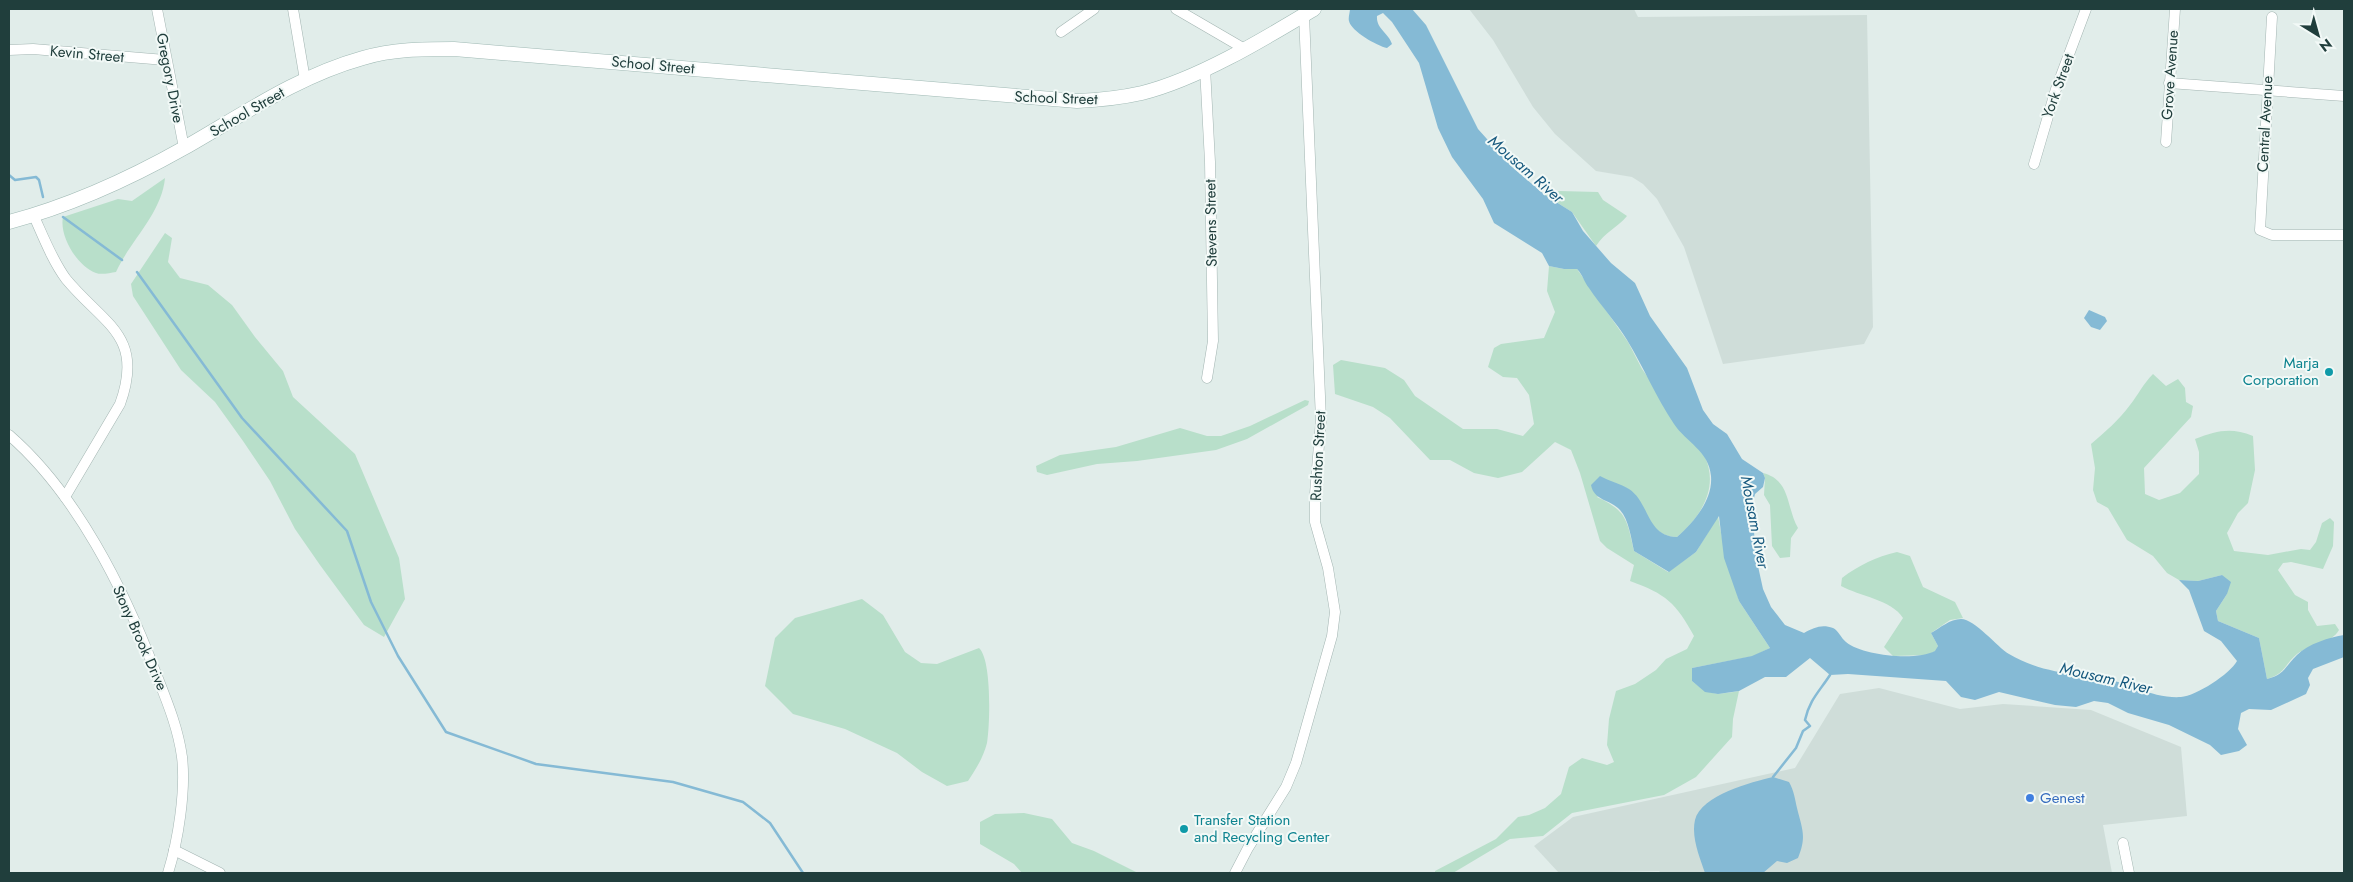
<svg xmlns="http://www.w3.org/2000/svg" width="2353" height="882" viewBox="0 0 2353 882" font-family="Jost,sans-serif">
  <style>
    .built { fill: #cfddd9 }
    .green { fill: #b8dfca }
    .water { fill: #85bad5 }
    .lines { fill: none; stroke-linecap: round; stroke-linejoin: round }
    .stream { stroke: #85bad5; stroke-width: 2.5 }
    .street-casing { stroke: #a3b5b2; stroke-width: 11 }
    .secondary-casing { stroke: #9fb9b4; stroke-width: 15 }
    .street { stroke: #fff; stroke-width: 10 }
    .secondary { stroke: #fff; stroke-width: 14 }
    .culture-dot { fill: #0f9aa8; stroke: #f2f9f7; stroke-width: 2 }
    .shop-dot { fill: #3f7fe0; stroke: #f2f9f7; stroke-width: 2 }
    .labels { text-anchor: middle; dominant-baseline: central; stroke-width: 4; stroke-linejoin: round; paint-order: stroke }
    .street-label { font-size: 15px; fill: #203e3c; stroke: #f2f9f7 }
    .culture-label { font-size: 15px; fill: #0d838f; stroke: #f2f9f7; text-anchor: end }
    .shop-label { font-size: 15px; fill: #366cbe; stroke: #f2f9f7; text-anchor: start }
    .water-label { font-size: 16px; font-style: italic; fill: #17597e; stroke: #f2f9f7 }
  </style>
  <rect width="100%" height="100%" fill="#e1edea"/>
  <!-- built -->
  <g class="built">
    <polygon points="1469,9 1634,9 1638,17 1867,15 1873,327 1864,344 1723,364 1684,247 1657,199 1643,184 1632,177 1596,171 1555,134 1533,107 1493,40"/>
    <polygon points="1879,688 1960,709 2003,704 2091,710 2181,747 2187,816 2103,825 2112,873 1661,873 1659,871 1559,873 1534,846 1573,817 1795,768 1840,694"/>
  </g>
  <!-- green -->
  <g class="green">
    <path d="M165,178C162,213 130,241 116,272C110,273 101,275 96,273C77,266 59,236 63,217L118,199L132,201Z"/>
    <path d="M1559,191L1598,192L1603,200L1627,216C1617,228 1605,232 1596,246L1572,212L1545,195Z"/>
    <polygon points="165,233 172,238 168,262 180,278 208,285 232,305 255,337 283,371 293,397 355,454 399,558 405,599 384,637 364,625 320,565 295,529 270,481 243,441 215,402 181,370 133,296 131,284"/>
    <path d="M1549,266L1564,269H1577L1628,342L1642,369L1705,457C1719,488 1701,517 1677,537C1646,536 1648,505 1629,490C1626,487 1619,486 1615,484L1597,497C1627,511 1627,520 1634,551L1668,572L1696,552L1718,516L1722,538L1739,601L1770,648L1754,656L1692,668V681C1710,696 1717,695 1739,691L1733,719L1732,737L1696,777L1664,795L1572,813L1543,836L1510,839L1453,873H1435V871L1496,839L1518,817L1529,815L1545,808L1561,794L1569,767L1582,758L1607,765L1614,762L1607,745L1609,719L1616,691L1635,684L1656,670L1666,659L1687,649L1694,636C1676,603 1666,594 1630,581L1634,565L1607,548L1600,541L1580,473L1571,450L1555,442L1522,472L1498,478L1474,473L1450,460H1430L1390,418L1373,407L1335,394L1333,365L1341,360L1385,368L1404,380L1415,396L1463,429H1497L1523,436L1534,424L1529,395L1517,378L1503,377L1488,367L1494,348L1501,344L1544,338L1555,312L1547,291Z"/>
    <path d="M2153,374L2166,386L2178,379L2185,388L2186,402L2193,406L2191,417L2144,468L2145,494L2159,500L2180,493L2199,474V452L2195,439C2217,431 2230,427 2253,436L2255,470L2248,503L2238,513L2227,533L2234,551L2268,555L2301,549L2310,550L2316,542L2322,523L2330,518L2334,522L2333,546L2323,569L2291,562L2283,563L2278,570L2295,595L2308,602V610L2317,626L2335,624L2339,630C2331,644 2310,644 2297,654C2284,665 2285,674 2267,679L2259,638L2218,621L2216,611L2227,594L2222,575L2198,581L2179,580L2167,573L2153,556L2127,540L2108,508L2097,502L2093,490L2095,468L2091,444C2105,432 2119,420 2130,405C2138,395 2143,384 2153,374Z"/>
    <polygon points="1305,400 1309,401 1308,405 1247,439 1216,450 1137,461 1097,464 1047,475 1037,472 1036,466 1060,455 1116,447 1180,428 1207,436 1221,436 1250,426"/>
    <path d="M1763,473C1791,480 1786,507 1798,528L1791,538L1790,557L1780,558L1772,546L1770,505L1764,495L1765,478Z"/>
    <path d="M1897,552L1910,556L1923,587L1955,602L1963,618L1950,620L1931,633L1938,646L1936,651L1927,655L1893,656L1884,647L1903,618C1892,600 1859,596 1841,586L1842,578C1859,565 1876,557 1897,552Z"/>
    <path d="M862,599L883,615L905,652L921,663L937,664L979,648C992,660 990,725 987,743C983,758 976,769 968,781L947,786L922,772L897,753L845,729L793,714L765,686L775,638L795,618Z"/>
    <polygon points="1024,813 1052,819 1072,843 1094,851 1138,873 1022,873 1014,864 980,844 980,822 995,814"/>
  </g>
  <!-- water -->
  <g class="water">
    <path d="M1350,9H1412L1426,25L1478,129L1512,167L1545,195L1572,212L1583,231L1611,263L1635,283L1650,316L1687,368L1703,410L1713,424L1727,434L1742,459L1763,473L1765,478L1763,487L1755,494L1752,506L1756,557L1763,589L1771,607L1785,625L1804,633C1814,628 1821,624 1833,628C1838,630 1841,638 1846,642C1863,656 1916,661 1935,651L1938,646L1931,633C1940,628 1950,619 1961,619C1975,619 1997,647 2009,654C2029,666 2055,673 2078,674C2084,675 2091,674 2097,675C2122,682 2155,699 2181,697C2196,696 2230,674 2237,661L2221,641L2204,631L2189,590L2179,580L2198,581L2222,575L2231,582L2227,594L2216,611L2218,621L2259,638L2267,679C2285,675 2285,666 2297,655C2308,644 2330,637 2344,635V657L2313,669L2308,678L2310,685L2306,694L2271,710L2249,709L2241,713L2238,729L2247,745L2239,751L2221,755L2210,745L2169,725L2128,713L2108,703L2094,701L2076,707L2055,705L1999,692L1975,700L1961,697L1946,681L1848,674L1830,675L1810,658L1786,677H1765L1739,691L1718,694L1705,692L1692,681V668L1752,656L1770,648L1739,601L1724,558L1719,516L1696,552L1669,572L1634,551C1631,538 1629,520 1620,510C1610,499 1594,501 1591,485L1600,476C1609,481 1621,484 1629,489C1650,503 1646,536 1677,537C1694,522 1713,500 1711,476C1709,451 1686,442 1674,424C1656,397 1644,368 1627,340C1616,322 1601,306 1589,288C1584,282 1583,275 1577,269H1564L1549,266L1542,253L1494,223L1483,199L1452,157L1438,128L1419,63L1392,22L1383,13L1377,16C1376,29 1389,33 1392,44L1387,48C1377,46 1351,31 1349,21C1348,18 1350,12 1350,9Z"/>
    <polygon points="2089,310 2105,317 2107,321 2100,330 2091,327 2084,318"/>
    <path d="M1773,777L1789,782C1794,791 1795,799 1797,808C1802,829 1807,836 1798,858L1787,863L1777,861L1763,873H1705C1700,858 1691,837 1695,820C1701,795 1752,782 1773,777Z"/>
  </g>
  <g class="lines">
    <!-- stream -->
    <g class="stream">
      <polyline points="9,175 15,180 36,177 39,180 43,197"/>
      <polyline points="63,217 122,260"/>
      <polyline points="137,272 242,418 347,531 371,602 398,656 446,732 536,764 673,782 743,802 770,823 803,873"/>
      <path d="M1773,777L1796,748L1803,731L1810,726L1805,720C1810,699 1819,692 1830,675"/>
    </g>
    <defs>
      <g id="street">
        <polyline points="157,9 184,148"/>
        <polyline points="293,9 305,80"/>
        <polyline points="1176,9 1243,48"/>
        <polyline points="2272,17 2260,230 2272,235 2344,235"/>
        <polyline points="1061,32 1094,9"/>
        <polyline points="9,50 33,49 165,60"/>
        <polyline points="1205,68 1210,162 1213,341 1207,378"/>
        <polyline points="2169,83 2344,96"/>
        <polyline points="2166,142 2175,9"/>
        <polyline points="2034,164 2056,89 2086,9"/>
        <path d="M33,214C43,236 52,260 66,279C103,324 145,335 120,404L65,497"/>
        <path d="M9,435C76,493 124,589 155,671C166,699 178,727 182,757C186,791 178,841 168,873"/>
        <polyline points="2123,843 2129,873"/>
        <polyline points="174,850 220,873"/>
        <polyline points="1235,873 1248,848 1286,787 1296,763 1332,636 1335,612 1328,568 1315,522 1315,494 1321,420 1304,15"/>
      </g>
      <path id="secondary" d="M9,222C69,206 129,179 184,148C242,115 298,76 363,58C393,49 423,49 454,49L1077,101C1099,100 1120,98 1142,93C1198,79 1264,39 1314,9"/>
    </defs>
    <!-- street casing -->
    <use href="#street" class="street-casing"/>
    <!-- secondary casing -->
    <use href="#secondary" class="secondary-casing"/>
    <!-- street -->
    <use href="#street" class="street"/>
    <!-- secondary -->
    <use href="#secondary" class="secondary"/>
  </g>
  <!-- markers -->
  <g class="culture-dot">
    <circle cx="2329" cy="372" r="5"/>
    <circle cx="1184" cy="829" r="5"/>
  </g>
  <circle class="shop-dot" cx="2030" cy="798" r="5"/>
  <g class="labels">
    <!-- street labels -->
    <g class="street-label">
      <text transform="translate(87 54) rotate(5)">Kevin Street</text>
      <text transform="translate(653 65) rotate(5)">School Street</text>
      <text transform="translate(2170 75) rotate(-86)">Grove Avenue</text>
      <text transform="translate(170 78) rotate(79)">Gregory Drive</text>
      <text transform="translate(2058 86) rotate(-70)">York Street</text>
      <text transform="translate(1056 98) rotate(2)">School Street</text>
      <text transform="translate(247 112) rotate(-30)">School Street</text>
      <text transform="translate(2265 124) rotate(-87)">Central Avenue</text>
      <text transform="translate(1211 223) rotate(-91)">Stevens Street</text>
      <text transform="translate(1318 456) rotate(-87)">Rushton Street</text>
      <text transform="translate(140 638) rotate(66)">Stony Brook Drive</text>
    </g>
    <!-- culture labels -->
    <g class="culture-label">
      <text x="2319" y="363">Marja<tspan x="2319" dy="17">Corporation</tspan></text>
      <text x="1194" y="820" text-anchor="start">Transfer Station<tspan x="1194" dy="17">and Recycling Center</tspan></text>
    </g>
    <!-- shop labels -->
    <g class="shop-label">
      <text x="2040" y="798">Genest</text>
    </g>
    <!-- water labels -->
    <g class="water-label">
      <text transform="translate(1526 169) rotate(41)">Mousam River</text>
      <text transform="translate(1755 522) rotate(79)">Mousam River</text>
      <text transform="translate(2106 678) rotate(13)">Mousam River</text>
    </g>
  </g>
  <!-- border -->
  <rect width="2353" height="882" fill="none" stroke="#203e3c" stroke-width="20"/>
  <!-- north arrow -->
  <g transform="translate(2318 35) rotate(143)" stroke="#f2f9f7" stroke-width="4" paint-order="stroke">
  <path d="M0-4L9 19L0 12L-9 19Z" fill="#203e3c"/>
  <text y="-8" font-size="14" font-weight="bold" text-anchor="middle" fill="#203e3c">N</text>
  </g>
</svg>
